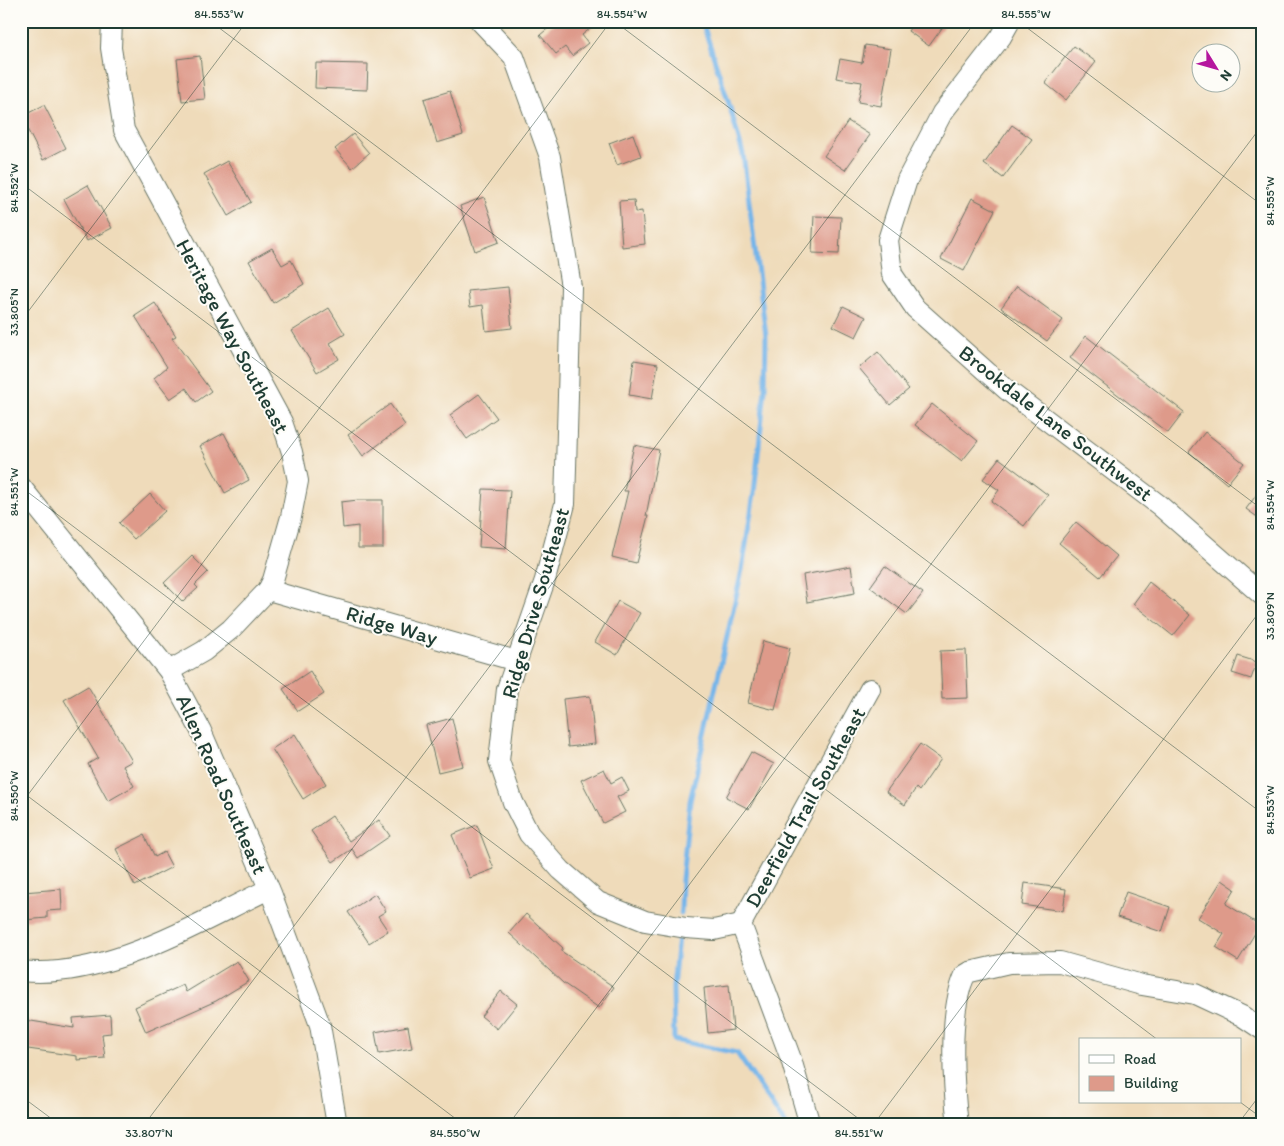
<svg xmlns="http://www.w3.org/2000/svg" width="1284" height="1146" viewBox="0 0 1284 1146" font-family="Itim,sans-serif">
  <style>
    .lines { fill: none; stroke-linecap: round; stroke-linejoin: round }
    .stream { stroke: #76b5e9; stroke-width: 5 }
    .building { fill: #de9a8a }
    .minor-casing { stroke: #687463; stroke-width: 22 }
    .minor { stroke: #fff; stroke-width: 20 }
    .ticks { fill: none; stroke: #1f3d34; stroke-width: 1; stroke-opacity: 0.45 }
    .labels { text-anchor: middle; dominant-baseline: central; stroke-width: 4; stroke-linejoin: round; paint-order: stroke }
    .street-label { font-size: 21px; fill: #1f3d34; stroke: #fdfcf7 }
    .neatline { fill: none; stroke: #1f3d34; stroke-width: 2 }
    .ticks-label { font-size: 12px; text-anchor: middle; fill: #1f3d34 }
  </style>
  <rect width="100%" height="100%" fill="#fdfcf7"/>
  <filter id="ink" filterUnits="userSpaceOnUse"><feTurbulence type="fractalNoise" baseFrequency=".02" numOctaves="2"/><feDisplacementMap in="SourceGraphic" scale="10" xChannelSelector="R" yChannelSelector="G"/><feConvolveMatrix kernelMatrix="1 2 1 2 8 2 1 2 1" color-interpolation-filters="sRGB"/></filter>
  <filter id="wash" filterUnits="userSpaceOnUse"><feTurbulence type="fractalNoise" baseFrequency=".0096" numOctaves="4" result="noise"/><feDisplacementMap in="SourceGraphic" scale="20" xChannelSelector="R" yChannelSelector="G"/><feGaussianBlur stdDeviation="1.12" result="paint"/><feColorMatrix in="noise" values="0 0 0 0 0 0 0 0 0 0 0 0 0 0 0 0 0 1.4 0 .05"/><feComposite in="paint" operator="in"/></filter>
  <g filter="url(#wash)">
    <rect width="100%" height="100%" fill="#efdbba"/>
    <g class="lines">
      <!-- stream -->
      <g class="stream">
        <polyline points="681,913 682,879 690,801 742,570 754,493 765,389 766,336 743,154 729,104 702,21"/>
        <polyline points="678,937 673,988 674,1040 737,1053 786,1125"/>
      </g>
    </g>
    <g id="blocks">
      <!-- building -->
      <g class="building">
        <polygon points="557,21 600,21 582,35 588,43 572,56 565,47 556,54 540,35"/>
        <polygon points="915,21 947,21 929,46 908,31"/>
        <polygon points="865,45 891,49 881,106 858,102 862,82 836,78 840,59 862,63"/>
        <polygon points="1074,46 1096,62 1066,100 1045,83"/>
        <polygon points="200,56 205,99 182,101 177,59"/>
        <polygon points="316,63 368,64 367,90 315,88"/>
        <polygon points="450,91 463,135 437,143 424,99"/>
        <polygon points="44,105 66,148 43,160 21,117"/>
        <polygon points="848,121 870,135 845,170 824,156"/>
        <polygon points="1012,125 1032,139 1003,178 984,164"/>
        <polygon points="353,134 369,153 352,168 335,149"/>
        <polygon points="633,134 641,156 617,165 609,143"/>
        <polygon points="227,161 251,202 228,216 204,174"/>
        <polygon points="88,185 112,228 87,241 64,199"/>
        <polygon points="484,197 499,242 475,251 460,206"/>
        <polygon points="972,198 995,210 964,271 941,259"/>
        <polygon points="634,200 635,212 642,211 645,244 622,247 619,201"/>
        <polygon points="814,216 841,217 839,254 812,253"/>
        <polygon points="272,248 282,265 291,260 304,284 273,303 249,261"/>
        <polygon points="1017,286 1063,320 1047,341 1001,308"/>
        <polygon points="508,287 512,328 486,331 483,305 470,307 468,291"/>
        <polygon points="155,303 176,336 172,338 211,391 196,402 186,388 170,399 154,378 167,367 135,316"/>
        <polygon points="843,306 866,317 856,337 833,326"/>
        <polygon points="329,308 345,334 330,343 339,359 317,372 292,331"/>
        <polygon points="1086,336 1184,412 1168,433 1070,358"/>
        <polygon points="878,352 909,389 890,405 859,368"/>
        <polygon points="634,360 658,364 652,399 629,395"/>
        <polygon points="479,394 497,418 467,439 450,415"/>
        <polygon points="390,404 405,425 363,456 348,435"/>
        <polygon points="932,404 978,441 962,461 915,425"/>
        <polygon points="1205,432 1244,463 1227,484 1189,452"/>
        <polygon points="224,433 249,480 225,493 200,446"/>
        <polygon points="634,445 659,450 646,516 648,516 636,563 612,557 628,491 624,491"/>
        <polygon points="999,458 1048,495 1024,526 991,501 999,490 983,479"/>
        <polygon points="1263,486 1263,521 1246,509"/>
        <polygon points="483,489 510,490 506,549 479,547"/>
        <polygon points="150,494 165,511 134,539 119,523"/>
        <polygon points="358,500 383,500 383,548 358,548 358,526 343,528 341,502"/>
        <polygon points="1076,522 1117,556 1100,577 1059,543"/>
        <polygon points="192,556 208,572 195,585 198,588 183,602 164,583"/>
        <polygon points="851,566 855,593 807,602 803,575"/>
        <polygon points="885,566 923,593 907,614 870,587"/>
        <polygon points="1149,582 1190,615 1173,636 1133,604"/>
        <polygon points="618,601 640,613 617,655 595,642"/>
        <polygon points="763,641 790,648 775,710 748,703"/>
        <polygon points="966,650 968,698 942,699 940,651"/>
        <polygon points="1238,656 1257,662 1251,679 1232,673"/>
        <polygon points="310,671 324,694 298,711 283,689"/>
        <polygon points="88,686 132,761 123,766 134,786 108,801 88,764 98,758 64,700"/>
        <polygon points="590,696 595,744 568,747 563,699"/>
        <polygon points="452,718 463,766 438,772 426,725"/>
        <polygon points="295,734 326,784 303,799 272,749"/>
        <polygon points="920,744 941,759 919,791 916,788 905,805 886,792"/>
        <polygon points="751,752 774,764 749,809 726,797"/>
        <polygon points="604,769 611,783 622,777 629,791 617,797 625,812 603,823 581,780"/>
        <polygon points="332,816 349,841 379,820 390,836 358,858 352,849 333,862 311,831"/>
        <polygon points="477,825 494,869 470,878 452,835"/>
        <polygon points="144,835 155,857 164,852 172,867 135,886 116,849"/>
        <polygon points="1222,880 1235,889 1226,904 1260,925 1238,961 1216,947 1224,934 1198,918"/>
        <polygon points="1025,883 1066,889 1063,911 1022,905"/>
        <polygon points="61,889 62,910 47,911 47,918 24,920 23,892"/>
        <polygon points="1126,892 1170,907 1162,932 1117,917"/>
        <polygon points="375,894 386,911 378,916 388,931 369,943 348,912"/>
        <polygon points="526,914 563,948 561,951 614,987 599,1008 563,983 509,933"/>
        <polygon points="237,961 249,981 216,1001 146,1032 135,1007 183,985 186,992"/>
        <polygon points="729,985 733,1030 708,1033 704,988"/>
        <polygon points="501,991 517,1004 497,1029 481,1016"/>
        <polygon points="110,1015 111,1033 102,1034 105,1058 77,1060 77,1056 21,1048 25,1020 74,1028 73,1018"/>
        <polygon points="408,1026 412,1048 379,1054 375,1032"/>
      </g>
    </g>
  </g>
  <g filter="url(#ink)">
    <use href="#blocks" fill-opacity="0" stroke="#687463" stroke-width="1"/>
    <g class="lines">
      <defs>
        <g id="minor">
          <polyline points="112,21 111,48 124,130 282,422 292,452 298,481 291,517 273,580 268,590 231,629 204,651 169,671"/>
          <polyline points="480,21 514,57 550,157 571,287 565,504 545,580 507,689 499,761 513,802 529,834 561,870 598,902 645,921 686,928 714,930 741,924"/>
          <polyline points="1010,21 1001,37 942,113 907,180 888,240 892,274 915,308 1007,390 1159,505 1263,596"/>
          <polyline points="21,487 169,671 201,731 271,893 320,1025 337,1125"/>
          <polyline points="268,590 516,661"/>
          <polyline points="741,924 870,689"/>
          <polyline points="741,924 791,1059 810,1125"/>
          <path d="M21,971C105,980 195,924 269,889"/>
          <path d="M958,1125C953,1084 948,1012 965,975L970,972L1009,963L1060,962L1142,985L1195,994L1242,1016L1263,1030"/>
        </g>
      </defs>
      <!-- minor casing -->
      <use href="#minor" class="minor-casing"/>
      <!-- minor -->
      <use href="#minor" class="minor"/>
    </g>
  </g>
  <!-- ticks -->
  <path class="ticks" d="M210,21L1263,814M614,21L1263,510M1018,21L1263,206M21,183L1158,1040M21,321L247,21M21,487L867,1125M21,791L464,1125M21,804L611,21M21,1096L60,1125M1240,1102L1263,1119M144,1125L976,21M508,1125L1263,124M873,1125L1263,607M1237,1125L1263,1091"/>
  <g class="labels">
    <!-- street labels -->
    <g class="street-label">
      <text transform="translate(233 336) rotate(62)">Heritage Way Southeast</text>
      <text transform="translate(1056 423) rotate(38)">Brookdale Lane Southwest</text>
      <text transform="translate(535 603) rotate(-74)">Ridge Drive Southeast</text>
      <text transform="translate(392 625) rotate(16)">Ridge Way</text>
      <text transform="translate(222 784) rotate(66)">Allen Road Southeast</text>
      <text transform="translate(805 807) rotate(-61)">Deerfield Trail Southeast</text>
    </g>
  </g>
  <!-- margin -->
  <rect width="1284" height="1146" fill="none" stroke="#fdfcf7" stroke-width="55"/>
  <!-- legend -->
  <rect x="1079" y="1038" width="162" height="65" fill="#fdfcf7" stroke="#a4b0a9"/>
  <rect x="1089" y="1055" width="25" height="8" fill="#ffffff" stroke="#a4b0a9"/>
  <text x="1124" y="1064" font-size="15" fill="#1f3d34">Road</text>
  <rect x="1089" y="1076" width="25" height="15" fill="#de9a8a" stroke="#a4b0a9"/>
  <text x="1124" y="1088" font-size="15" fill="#1f3d34">Building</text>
  <!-- north arrow -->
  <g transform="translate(1216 68) rotate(127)"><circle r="24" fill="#fdfcf7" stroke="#a4b0a9"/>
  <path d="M0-4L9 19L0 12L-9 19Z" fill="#b5179e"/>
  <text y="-8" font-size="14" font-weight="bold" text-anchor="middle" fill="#1f3d34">N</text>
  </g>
  <rect x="28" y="28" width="1228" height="1090" class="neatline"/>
  <g class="ticks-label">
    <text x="219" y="18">84.553°W</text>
    <text x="622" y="18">84.554°W</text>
    <text x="1026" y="18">84.555°W</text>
    <text transform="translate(14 188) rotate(-90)" y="4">84.552°W</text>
    <text transform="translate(1270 201) rotate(-90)" y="4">84.555°W</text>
    <text transform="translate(14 312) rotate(-90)" y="4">33.805°N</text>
    <text transform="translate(14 492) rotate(-90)" y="4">84.551°W</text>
    <text transform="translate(1270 505) rotate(-90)" y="4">84.554°W</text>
    <text transform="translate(1270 616) rotate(-90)" y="4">33.809°N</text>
    <text transform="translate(14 796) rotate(-90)" y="4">84.550°W</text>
    <text transform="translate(1270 810) rotate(-90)" y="4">84.553°W</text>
    <text x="149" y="1137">33.807°N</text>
    <text x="455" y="1137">84.550°W</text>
    <text x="859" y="1137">84.551°W</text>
  </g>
</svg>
